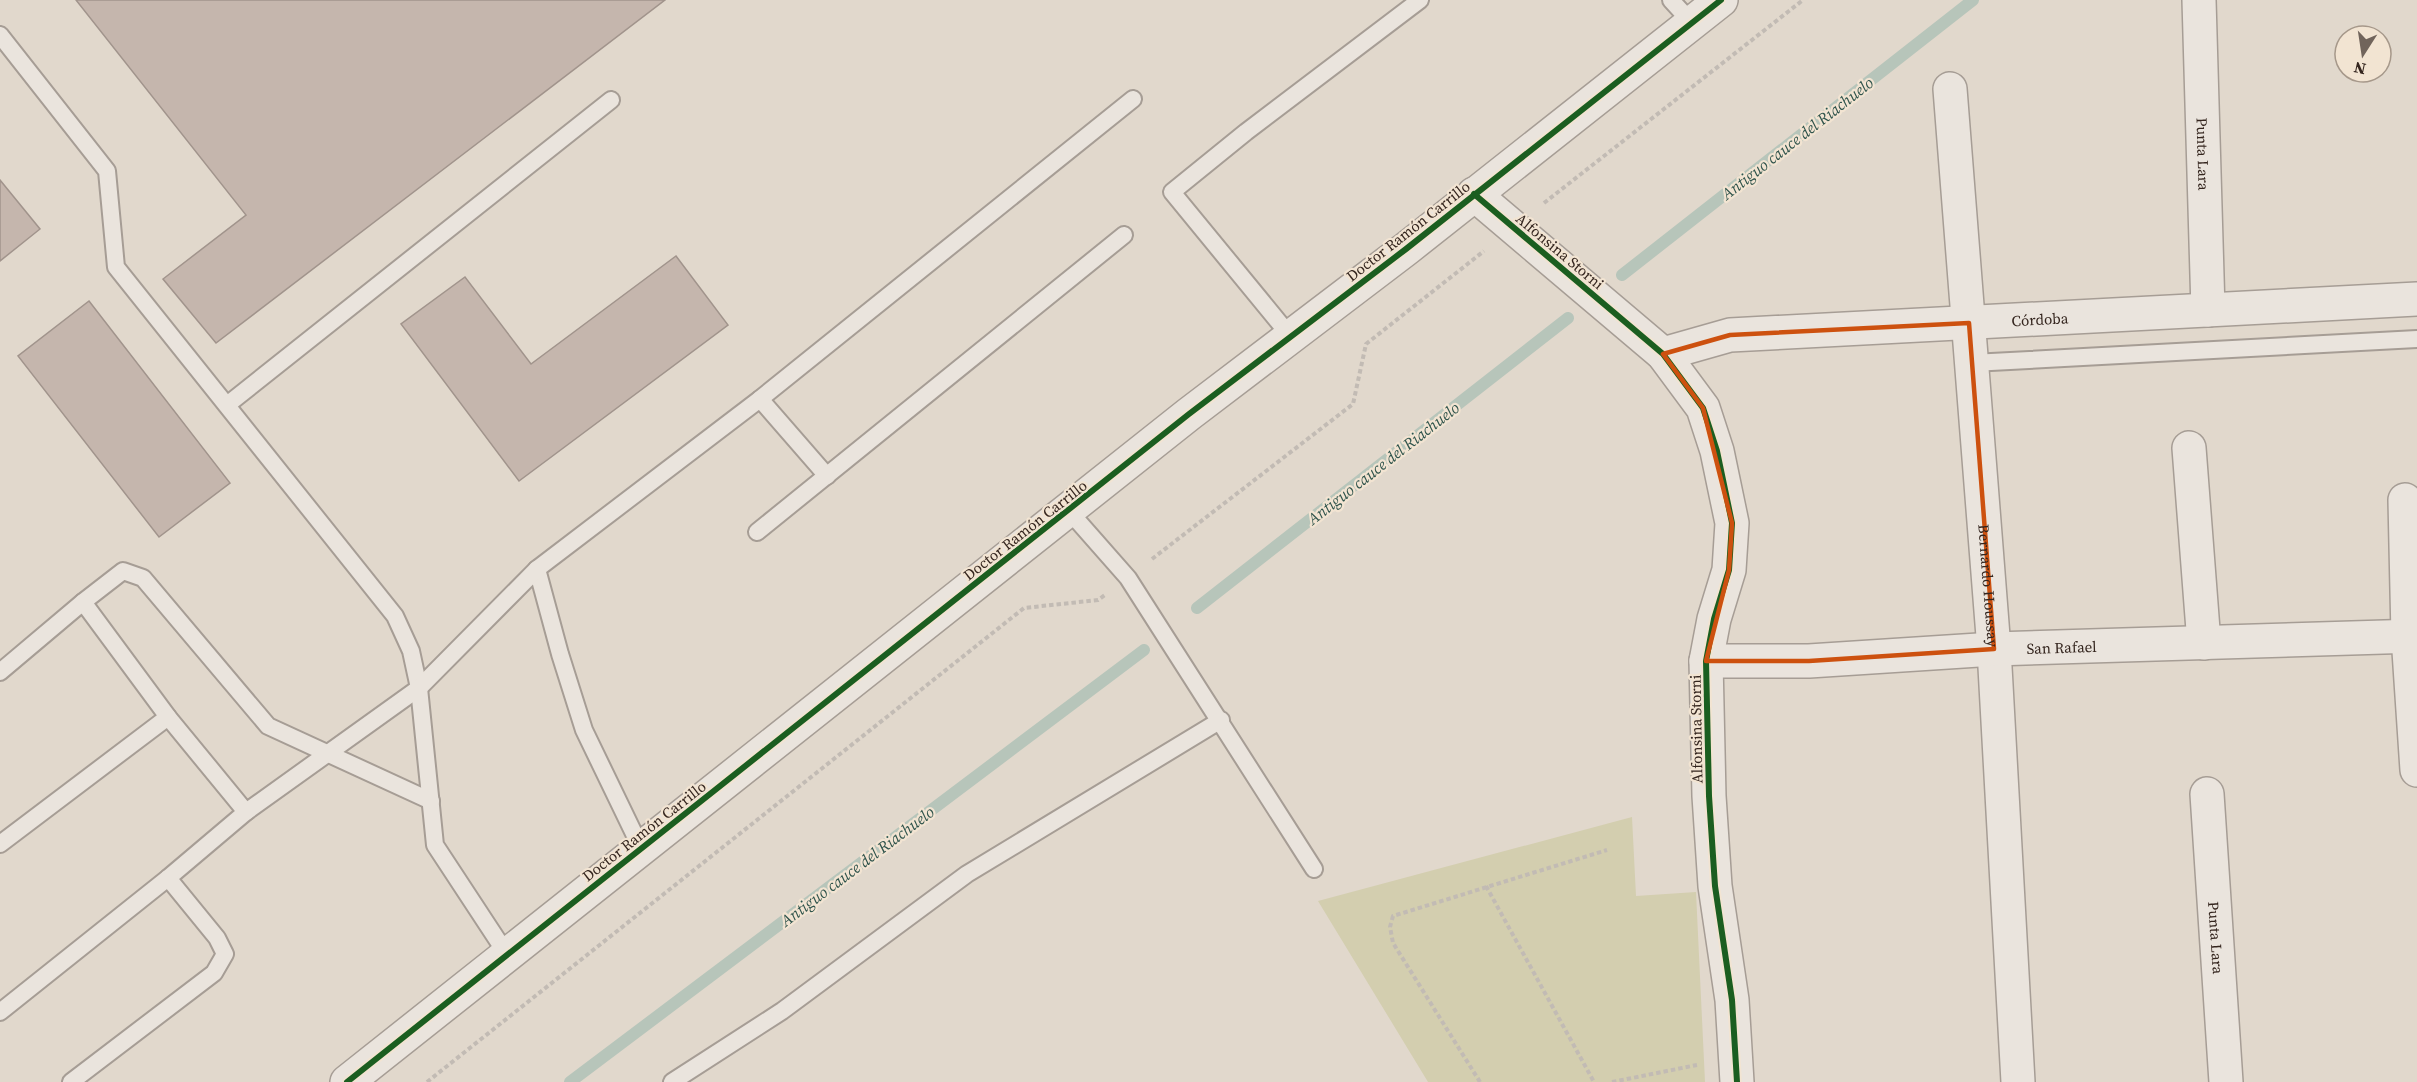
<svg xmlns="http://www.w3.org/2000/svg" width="2417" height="1082" viewBox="0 0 2417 1082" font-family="'Source Serif 4',serif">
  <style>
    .green { fill: #d3ceaf }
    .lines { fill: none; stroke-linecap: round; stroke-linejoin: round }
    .stream { stroke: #b7c5ba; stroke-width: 12 }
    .building { fill: #c5b6ad; stroke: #a1948c; stroke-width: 1.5 }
    .service-casing { stroke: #a69d95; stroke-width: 20 }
    .minor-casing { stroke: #a69d95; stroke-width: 36 }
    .tertiary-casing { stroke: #a69d95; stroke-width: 36 }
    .path { stroke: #c2bbb4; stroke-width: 4; stroke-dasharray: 4.5 3; stroke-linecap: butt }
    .service { stroke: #eae4dd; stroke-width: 16 }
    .minor { stroke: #eae4dd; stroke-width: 33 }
    .tertiary { stroke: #eae4dd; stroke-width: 33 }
    .cycleway-casing { stroke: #f2e4d2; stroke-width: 10 }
    .cycleway { stroke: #1b5e20; stroke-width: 6 }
    .marked { fill: none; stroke: #cd510f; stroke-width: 4.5; stroke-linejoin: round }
    .labels { text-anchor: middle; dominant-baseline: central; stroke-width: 4.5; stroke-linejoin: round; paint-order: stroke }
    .street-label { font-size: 15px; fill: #34251e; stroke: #f2e4d2 }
    .water-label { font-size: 16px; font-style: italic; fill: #2e534b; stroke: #f2e4d2 }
  </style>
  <rect width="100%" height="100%" fill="#e1d8cc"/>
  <!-- green -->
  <polygon class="green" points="1632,817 1636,896 1696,892 1705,1082 1428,1082 1318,901"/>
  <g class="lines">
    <!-- stream -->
    <g class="stream">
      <polyline points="1622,275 1973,0"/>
      <polyline points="1197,608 1568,318"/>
      <polyline points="570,1082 1144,650"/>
    </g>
  </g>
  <!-- building -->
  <g class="building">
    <polygon points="76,0 665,0 216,343 163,279 246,215"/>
    <polygon points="0,180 40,229 0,261"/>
    <polygon points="676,256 728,325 519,481 401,324 465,277 531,364"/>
    <polygon points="89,301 230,483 159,537 18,356"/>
  </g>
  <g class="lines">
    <defs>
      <g id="service">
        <polyline points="1671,0 1692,23"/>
        <polyline points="0,35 107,171 116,267 395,616 411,651 419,688 435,845 506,953"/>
        <polyline points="1291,337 1172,192 1246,132 1420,0"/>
        <polyline points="1972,363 2417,339"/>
        <polyline points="760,399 827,476"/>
        <polyline points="227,405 611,100"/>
        <polyline points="1069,511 1128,578 1314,869"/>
        <polyline points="757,532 1124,235"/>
        <polyline points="83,602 123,571 143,578 268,726 431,801"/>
        <polyline points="0,672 83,602 168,717 246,812"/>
        <polyline points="0,844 168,717"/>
        <polyline points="641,848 584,730 560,654 537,569 760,399 1133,99"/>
        <polyline points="0,1012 168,878 246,812 419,688 537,569"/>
        <polyline points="71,1082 214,973 225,954 217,938 168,878"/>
        <polyline points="672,1082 782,1011 967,874 1221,720"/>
      </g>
      <g id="minor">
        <path id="s1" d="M2199,0L2208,310"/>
        <path id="s2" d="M1950,89L1994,649L2018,1082"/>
        <polyline points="1474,194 1663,354 1703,408 1717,451 1732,523 1729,570 1714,619 1706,661 1709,796 1715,886 1732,1000 1737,1082"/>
        <path id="s3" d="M1663,354L1730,335L2417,299"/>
        <polyline points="2189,448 2204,643"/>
        <polyline points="2405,500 2408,636 2417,770"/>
        <path id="s4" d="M1706,661H1809L1994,649L2417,636"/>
        <path id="s5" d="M2207,794L2226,1082"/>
      </g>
      <polyline id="tertiary" points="347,1082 1189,414 1406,249 1721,0"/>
    </defs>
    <!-- service casing -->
    <use href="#service" class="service-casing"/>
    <!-- minor casing -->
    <use href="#minor" class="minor-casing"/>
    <!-- tertiary casing -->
    <use href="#tertiary" class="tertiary-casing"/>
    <!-- path -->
    <g class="path">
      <polyline points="1544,203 1803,0"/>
      <polyline points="1152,559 1353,404 1366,344 1484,251"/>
      <polyline points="1486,886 1594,1082"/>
      <polyline points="427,1082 1024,608 1098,600 1105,595"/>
      <polyline points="1480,1082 1393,943 1390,927 1393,916 1607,850"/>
      <polyline points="1612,1082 1697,1065"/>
    </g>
    <!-- service -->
    <use href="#service" class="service"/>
    <!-- minor -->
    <use href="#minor" class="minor"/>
    <!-- tertiary -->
    <use href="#tertiary" class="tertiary"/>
    <defs>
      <g id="cycleway">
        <polyline points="1474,194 1663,354 1703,408 1717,451 1732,523 1729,570 1714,619 1706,661 1709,796 1715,886 1732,1000 1737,1082"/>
        <polyline points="347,1082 1189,414 1406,249 1721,0"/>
      </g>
    </defs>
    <!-- cycleway casing -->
    <use href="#cycleway" class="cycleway-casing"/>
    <!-- cycleway -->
    <use href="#cycleway" class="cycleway"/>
  </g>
  <!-- marked area -->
  <path class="marked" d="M1969,323L1994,649L1809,661H1706L1729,570L1732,523L1703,408L1663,354L1730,335Z"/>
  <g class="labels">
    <!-- street labels -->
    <g class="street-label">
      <text stroke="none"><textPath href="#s1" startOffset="154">Punta Lara</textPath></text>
      <text transform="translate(1408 231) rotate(-38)">Doctor Ramón Carrillo</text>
      <text transform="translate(1560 251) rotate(40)">Alfonsina Storni</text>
      <text stroke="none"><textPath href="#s3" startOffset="380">Córdoba</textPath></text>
      <text transform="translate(1025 530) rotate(-38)">Doctor Ramón Carrillo</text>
      <text stroke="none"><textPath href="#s2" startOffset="498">Bernardo Houssay</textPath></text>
      <text stroke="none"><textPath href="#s4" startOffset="356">San Rafael</textPath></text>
      <text transform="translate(1696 729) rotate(-91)">Alfonsina Storni</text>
      <text transform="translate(644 831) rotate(-38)">Doctor Ramón Carrillo</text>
      <text stroke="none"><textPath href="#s5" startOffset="144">Punta Lara</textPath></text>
    </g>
    <!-- water labels -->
    <g class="water-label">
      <text transform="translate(1797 138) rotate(-38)">Antiguo cauce del Riachuelo</text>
      <text transform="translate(1383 463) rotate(-38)">Antiguo cauce del Riachuelo</text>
      <text transform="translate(857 866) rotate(-37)">Antiguo cauce del Riachuelo</text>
    </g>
  </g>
  <!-- north arrow -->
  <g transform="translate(2363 54) rotate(192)"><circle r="28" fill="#f2e4d2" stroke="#a6988a" stroke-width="1.5"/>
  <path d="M0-4.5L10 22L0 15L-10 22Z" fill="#71645b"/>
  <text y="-9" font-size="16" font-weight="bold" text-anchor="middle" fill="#34251e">N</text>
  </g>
</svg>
